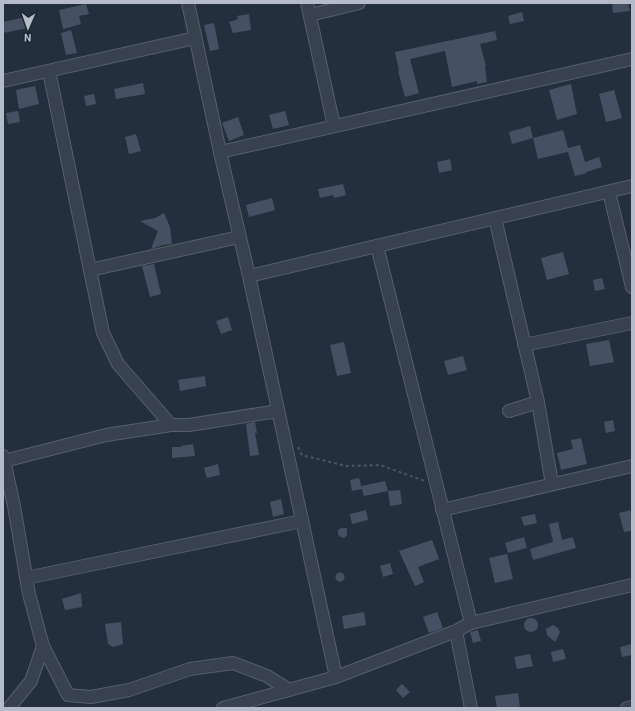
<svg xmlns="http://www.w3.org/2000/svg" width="635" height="711" viewBox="0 0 635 711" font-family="Barlow,sans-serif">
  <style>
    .building { fill: #455162 }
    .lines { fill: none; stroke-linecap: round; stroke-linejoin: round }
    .minor-casing { stroke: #565f6c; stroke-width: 14 }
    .path { stroke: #44595c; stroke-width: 2; stroke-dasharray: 3 3; stroke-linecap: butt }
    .minor { stroke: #38414e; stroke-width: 12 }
  </style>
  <rect width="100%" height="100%" fill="#242f3e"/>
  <!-- building -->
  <g class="building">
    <polygon points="612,3 628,3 630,11 613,13"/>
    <polygon points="86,4 89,14 79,16 81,24 63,29 59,10"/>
    <polygon points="522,12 524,21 510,24 508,16"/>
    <polygon points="249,14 251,30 233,33 229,22 238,19 237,16"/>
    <polygon points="25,17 28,28 3,33 3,22"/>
    <polygon points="214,23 219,49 210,51 204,25"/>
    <polygon points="71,30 77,53 66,55 61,33"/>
    <polygon points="495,31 497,40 480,44 486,66 485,66 487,82 477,84 477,81 452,87 445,51 410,59 419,93 405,97 398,71 399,71 395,52"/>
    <polygon points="143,83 145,94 116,99 114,89"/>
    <polygon points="571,84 577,114 557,120 549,90"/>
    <polygon points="35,86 39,104 19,109 16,90"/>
    <polygon points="614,90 622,118 606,122 599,94"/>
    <polygon points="94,94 96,104 86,106 84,96"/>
    <polygon points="18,111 20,122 8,124 6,113"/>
    <polygon points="285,111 289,125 273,129 269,115"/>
    <polygon points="238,117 244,135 229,141 222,123"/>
    <polygon points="530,126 533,138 512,144 509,132"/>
    <polygon points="563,130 568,148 580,145 585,162 599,157 602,167 586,172 587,173 575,176 568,152 538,159 533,138"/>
    <polygon points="136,134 141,151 129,154 125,137"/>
    <polygon points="450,159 452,170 439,173 437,162"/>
    <polygon points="343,184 346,195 334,198 333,195 320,198 318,189"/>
    <polygon points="272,198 275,210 249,217 246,205"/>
    <polygon points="164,213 170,227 172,244 163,245 151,249 158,231 140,221 155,218"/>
    <polygon points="563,252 569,274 547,280 541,258"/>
    <polygon points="154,264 161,294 150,297 142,266"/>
    <polygon points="602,278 605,289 595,291 593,280"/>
    <polygon points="228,317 232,330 221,334 216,321"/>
    <polygon points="609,340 614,362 590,366 586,344"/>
    <polygon points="344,342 351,373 337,376 330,345"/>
    <polygon points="463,356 467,370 448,375 444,361"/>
    <polygon points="205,376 206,386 180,391 178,380"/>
    <polygon points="613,420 615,431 606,433 604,422"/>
    <polygon points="255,422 257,433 255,433 259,455 250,456 246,424"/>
    <polygon points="581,438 587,464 561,470 557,453 573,449 571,440"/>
    <polygon points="193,444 195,456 172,458 172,447 182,447 181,446"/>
    <polygon points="218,464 220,475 207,478 204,468"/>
    <polygon points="359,478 362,489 352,491 350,480"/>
    <polygon points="385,481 388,491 364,496 361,486"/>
    <polygon points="400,490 402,504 390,506 388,491"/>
    <polygon points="281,499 284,514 273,517 270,502"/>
    <polygon points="366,510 368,520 352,524 350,514"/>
    <polygon points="630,510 632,519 632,531 624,532 619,513"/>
    <polygon points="535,514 537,523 524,526 521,517"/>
    <polygon points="558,522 562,540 573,537 576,548 533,560 530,549 553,542 549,524"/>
    <polygon points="341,528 347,528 347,535 344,538 339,536 338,534 338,530"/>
    <polygon points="524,537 527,548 508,553 505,543"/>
    <polygon points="432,540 439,559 418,567 424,582 415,586 399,551"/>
    <polygon points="507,554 513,579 495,583 489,558"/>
    <polygon points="390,563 393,574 383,577 380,566"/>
    <circle cx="340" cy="577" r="4.5"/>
    <polygon points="81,593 82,607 65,610 62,599"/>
    <polygon points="364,612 366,625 344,629 342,616"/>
    <polygon points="437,612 443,628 429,633 423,617"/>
    <circle cx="531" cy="625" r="7"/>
    <polygon points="121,622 123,644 113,647 108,644 105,624"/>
    <polygon points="553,625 558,628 560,632 555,642 547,635 546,629"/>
    <polygon points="478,630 481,641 473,643 470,632"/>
    <polygon points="632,644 632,655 622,657 620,647"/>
    <polygon points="563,649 566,659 553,662 551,652"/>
    <polygon points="530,654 533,666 517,669 514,657"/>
    <polygon points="402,684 410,692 403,698 396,690"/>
    <polygon points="518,693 520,708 497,708 495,696"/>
  </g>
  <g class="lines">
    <defs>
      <g id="minor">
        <polyline points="188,3 220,152 249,276 336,677"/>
        <polyline points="307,3 334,126"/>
        <polyline points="310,15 359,3"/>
        <polyline points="49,71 103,333 118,364 171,425"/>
        <polyline points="3,81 195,38"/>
        <polyline points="220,152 632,59"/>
        <polyline points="609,192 632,287"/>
        <polyline points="495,218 538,402 552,484"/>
        <polyline points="377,246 471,623"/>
        <polyline points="90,270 239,237"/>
        <polyline points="249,276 632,186"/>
        <polyline points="524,345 632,323"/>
        <polyline points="509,411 538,402"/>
        <polyline points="3,456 14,506 29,594 43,646 68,695 91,697 129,690 190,669 233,663 267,676 289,690"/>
        <polyline points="4,461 106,435 171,425 189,425 278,411"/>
        <polyline points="442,510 632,466"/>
        <polyline points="26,578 302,521"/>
        <polyline points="456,631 471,708"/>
        <polyline points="9,708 31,681 43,646"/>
        <polyline points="223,708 336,677 456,631 471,623 632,585"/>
        <polyline points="627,708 632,707"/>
      </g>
    </defs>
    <!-- minor casing -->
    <use href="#minor" class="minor-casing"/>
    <!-- path -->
    <polyline class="path" points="298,447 302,455 346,466 380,465 425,481"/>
    <!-- minor -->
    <use href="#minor" class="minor"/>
  </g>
  <!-- border -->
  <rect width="635" height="711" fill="none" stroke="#b4bcc9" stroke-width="8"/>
  <!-- north arrow -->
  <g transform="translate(28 28) rotate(182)" stroke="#1d2633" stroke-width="3" paint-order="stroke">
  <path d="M0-3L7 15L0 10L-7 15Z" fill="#b4bcc9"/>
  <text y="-6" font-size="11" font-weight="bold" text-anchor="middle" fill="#b4bcc9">N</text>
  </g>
</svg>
